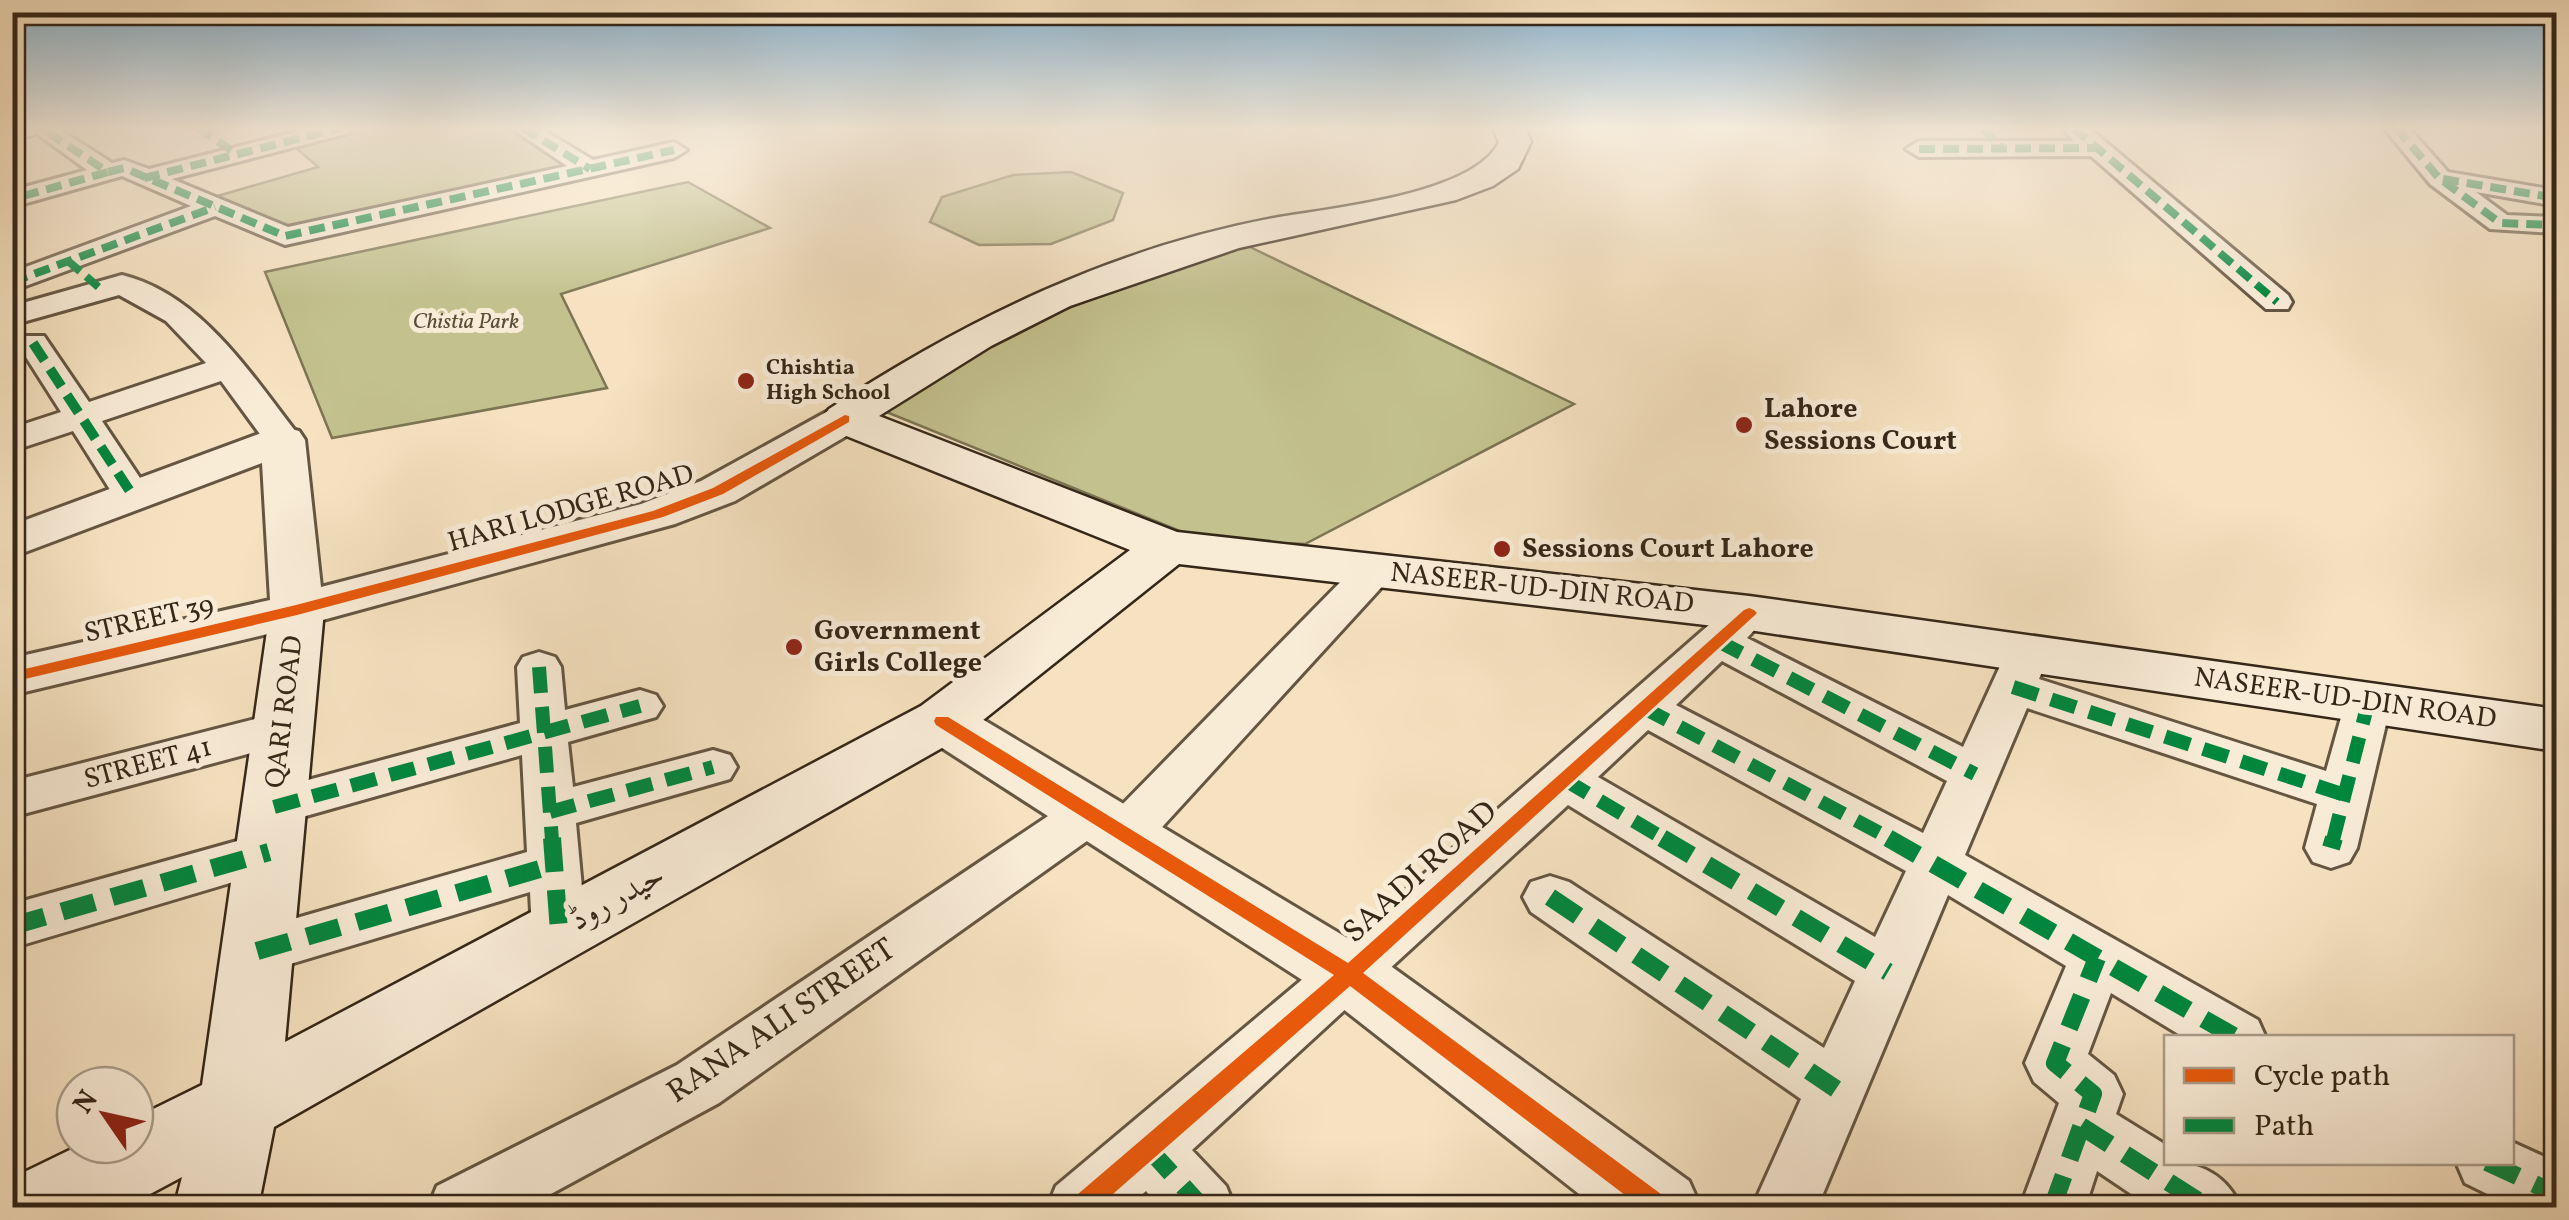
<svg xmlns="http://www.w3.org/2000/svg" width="2569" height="1220" viewBox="0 0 2569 1220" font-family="Vollkorn,Amiri,serif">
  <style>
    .green { fill: #c3c18e; stroke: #7c7453; stroke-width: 2.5 }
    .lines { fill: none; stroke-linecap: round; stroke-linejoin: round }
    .minor-casing { stroke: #655642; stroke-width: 6 }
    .tertiary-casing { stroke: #655642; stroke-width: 6 }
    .secondary-casing { stroke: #352718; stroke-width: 5 }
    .minor { fill: #f9ecd7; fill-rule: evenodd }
    .tertiary { fill: #f9ecd7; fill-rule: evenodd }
    .secondary { fill: #f9ecd7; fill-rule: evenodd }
    .quiet-far3 { stroke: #00873e; stroke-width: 8; stroke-dasharray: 16 8; stroke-linecap: butt }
    .quiet-far2 { stroke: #00873e; stroke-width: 10; stroke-dasharray: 21 10; stroke-linecap: butt }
    .quiet-far1 { stroke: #00873e; stroke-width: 14; stroke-dasharray: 26 14; stroke-linecap: butt }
    .quiet { stroke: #00873e; stroke-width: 18; stroke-dasharray: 34 18; stroke-linecap: butt }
    .cycleway-casing { stroke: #f9ecd7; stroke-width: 6 }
    .cycleway { fill: #e8590c; fill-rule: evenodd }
    .poi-dot { fill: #8f2418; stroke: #f9ecd7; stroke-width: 4 }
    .labels { text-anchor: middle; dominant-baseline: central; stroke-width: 10; stroke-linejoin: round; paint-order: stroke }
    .far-park-label { font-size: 22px; font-style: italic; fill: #584e36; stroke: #f9ecd7 }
    .far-poi-label { font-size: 22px; font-weight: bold; fill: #352718; stroke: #f9ecd7; text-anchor: start }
    .poi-label { font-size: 28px; font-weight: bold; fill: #352718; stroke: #f9ecd7; text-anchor: start }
    .street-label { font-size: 28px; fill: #352718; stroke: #f9ecd7 }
    .near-street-label { font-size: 32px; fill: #352718; stroke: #f9ecd7 }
  </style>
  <rect width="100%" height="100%" fill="#f6e2c1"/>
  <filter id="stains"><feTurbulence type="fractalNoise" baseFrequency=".002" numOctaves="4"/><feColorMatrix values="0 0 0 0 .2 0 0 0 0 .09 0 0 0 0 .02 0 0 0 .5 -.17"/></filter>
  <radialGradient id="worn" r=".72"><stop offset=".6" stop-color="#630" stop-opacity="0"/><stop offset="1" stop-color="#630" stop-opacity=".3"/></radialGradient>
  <!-- green -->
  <g class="green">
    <polygon points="340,128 524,128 590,169 285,236 200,201 318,167 288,141"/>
    <polygon points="1071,172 1123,193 1113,220 1051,244 979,245 930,222 942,197 1013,175"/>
    <polygon points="688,182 770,228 561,294 607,388 332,438 265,272"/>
    <polygon points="1248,246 1574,404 1305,544 1202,540 879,409 1026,324 1186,264"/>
  </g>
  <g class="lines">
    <defs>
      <g id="minor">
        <polygon points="29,128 58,128 112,163 124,160 149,169 311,128 352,128 349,133 172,179 288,227 567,166 511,128 540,128 593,160 674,142 687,150 674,158 285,245 215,216 12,291 12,272 191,206 122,176 23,204 13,202 13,190 87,170"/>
        <polygon points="2062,128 2089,128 2288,295 2292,302 2288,309 2266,309 2091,156 1919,157 1906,149 1919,141 2074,141"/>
        <polygon points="2384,128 2409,128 2448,172 2556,190 2556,206 2476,192 2507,215 2556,217 2556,233 2490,229 2430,184"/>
        <path d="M122,275C200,294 250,373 296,432L301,440L296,448L283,451L270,448L221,381L102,421L152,496L147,504L133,507L119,504L73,431L12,451V428L61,412L17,343L22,336H44L89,402L206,363L166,321L119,295L12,325V306Z"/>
        <polygon points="1375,558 1389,561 1395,570 1389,579 1142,849 1124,854 1106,849 1099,835 1101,831 719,1103 525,1208 428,1208 437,1186 677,1065 1072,800 1090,794 1108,800 1115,812 1361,561"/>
        <path d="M1749,600L1764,603L1770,613L1747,638L1963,747L2006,653L2012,643L2028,639L2044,643L2050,653L2039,679L2326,771L2345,703L2352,692L2368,687L2384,692L2391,703L2357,848L2349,862L2331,868L2313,862L2305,848L2317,804L2027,708L1965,855L2258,1020L2266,1038H2185L2111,993L2088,1054L2114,1075L2123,1094L2116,1114L2166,1145V1162C2201,1162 2227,1175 2241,1208H2152L2097,1171L2085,1208H2020L2059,1103L2034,1082L2025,1063L2066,966L1948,895L1817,1208H1752L1801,1099L1531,912L1523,897L1531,882L1550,876L1569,882L1824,1048L1855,981L1568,805L1192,1150L1226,1186L1235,1208H1160L1146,1191L1127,1208H1047L1056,1186L1329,957L1734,603ZM1722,661L1947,781L1923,833L1676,705ZM1648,730L1906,871L1875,937L1598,777Z"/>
        <polygon points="539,652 555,657 561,667 565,710 640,690 656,695 663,706 656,717 568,742 573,787 713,750 730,755 737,767 730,779 576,823 586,931 578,947 559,953 540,947 532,931 530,892 257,974 237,967 229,951 237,935 527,852 522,755 274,825 256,820 249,807 256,794 520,723 517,667 523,657"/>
        <polygon points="283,712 300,716 306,728 300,740 12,817 12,781"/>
        <polygon points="269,832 287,838 295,852 287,866 12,948 12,904"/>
        <polygon points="2512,1142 2556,1162 2556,1208 2516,1208 2465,1183 2456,1162 2512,1162"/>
      </g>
      <g id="tertiary">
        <polygon points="845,406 860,410 867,419 860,428 735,501 675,524 297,627 12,695 12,658 270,600 262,463 12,557 12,525 267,431 283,427 299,431 305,440 321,587 641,504 701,481 830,410"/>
        <polygon points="942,701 962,707 1374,954 1689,1181 1701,1208 1597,1208 1324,994 922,735 913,721 922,707"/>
      </g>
      <g id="secondary">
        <polygon points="12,128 39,128 34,135 12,140"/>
        <path d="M1493,128H1525L1531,142L1518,169L1493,186L1456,200L1239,248L1070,306L991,346L879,416L1177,532L1749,596L2556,709V751L1749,630L1179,564L963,736L274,1127L258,1208H174L182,1177L124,1208H12V1178L80,1145H135V1118L202,1085L270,610L278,598L297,593L316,598L324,610L285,1042L921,706L1130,550L829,429L822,419L829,409C965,320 1112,248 1274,218C1329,208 1474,195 1499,142Z"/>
      </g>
    </defs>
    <!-- minor casing -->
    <use href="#minor" class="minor-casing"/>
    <!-- tertiary casing -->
    <use href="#tertiary" class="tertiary-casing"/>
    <!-- secondary casing -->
    <use href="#secondary" class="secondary-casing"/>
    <!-- minor -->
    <use href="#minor" class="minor"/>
    <!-- tertiary -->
    <use href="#tertiary" class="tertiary"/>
    <!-- secondary -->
    <use href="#secondary" class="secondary"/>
    <!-- quiet-far3 -->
    <g class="quiet-far3">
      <polyline points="198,128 237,154"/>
      <polyline points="523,128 590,169"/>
      <polyline points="1982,128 2002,148"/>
      <polyline points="2074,128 2277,302"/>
      <polyline points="2396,128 2439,178 2500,223 2556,225"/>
      <polyline points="1919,149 2097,148"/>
      <polyline points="108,172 124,168 285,236 674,150"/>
      <polyline points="144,178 340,128"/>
      <polyline points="2443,179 2556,198"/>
      <polyline points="23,196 108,172 41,128"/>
      <polyline points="68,261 102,290"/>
      <polyline points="12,282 215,207"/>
    </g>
    <!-- quiet-far2 -->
    <polyline class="quiet-far2" points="33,343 133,496"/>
    <!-- quiet-far1 -->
    <g class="quiet-far1">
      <polyline points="1718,641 1975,774"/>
      <polyline points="539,667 552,840"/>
      <polyline points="2013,687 2345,795"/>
      <polyline points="1644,708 1893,840"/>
      <polyline points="1565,780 1666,840"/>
      <polyline points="274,807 640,706"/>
      <polyline points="550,812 713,767"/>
      <polyline points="2333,840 2368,703"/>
    </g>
    <!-- quiet -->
    <g class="quiet">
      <polyline points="552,838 559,931"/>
      <polyline points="1662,838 1888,972"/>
      <polyline points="1888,838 2237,1038"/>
      <polyline points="2331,848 2334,838"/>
      <polyline points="1550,897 1836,1089"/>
      <polyline points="12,926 269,852"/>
      <polyline points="257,951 554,865"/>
      <polyline points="2081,1126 2209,1208"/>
      <polyline points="1148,1148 1203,1208"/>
      <polyline points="2487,1162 2556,1194"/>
      <polyline points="2052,1208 2093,1094 2055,1063 2097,958"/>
    </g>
    <defs>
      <g id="cycleway">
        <polygon points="845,415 849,416 849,422 723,494 663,517 297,615 12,682 12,672 296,605 653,511 713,488"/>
        <polygon points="1749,608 1754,610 1757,613 1754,616 1363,973 1669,1200 1672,1208 1642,1208 1350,986 1097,1208 1068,1208 1071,1200 1334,975 936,725 934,721 936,717 948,717 1348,963 1744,610"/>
      </g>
    </defs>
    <!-- cycleway casing -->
    <use href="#cycleway" class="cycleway-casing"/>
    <!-- cycleway -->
    <use href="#cycleway" class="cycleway"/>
  </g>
  <!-- sky -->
  <linearGradient id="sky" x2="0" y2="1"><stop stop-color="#8bb7d6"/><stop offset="0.43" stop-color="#fbf2e3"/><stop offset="1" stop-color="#fbf2e3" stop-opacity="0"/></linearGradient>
  <rect width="2569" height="299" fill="url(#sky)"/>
  <!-- markers -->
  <g class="poi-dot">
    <circle cx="746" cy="381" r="10"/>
    <circle cx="1744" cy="425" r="10"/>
    <circle cx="1502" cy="549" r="10"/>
    <circle cx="794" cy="647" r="10"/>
  </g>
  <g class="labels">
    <!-- far-park labels -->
    <g class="far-park-label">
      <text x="466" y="322">Chistia Park</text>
    </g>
    <!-- far-poi labels -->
    <g class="far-poi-label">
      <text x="766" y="368">Chishtia<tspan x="766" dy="25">High School</tspan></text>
    </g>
    <!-- poi labels -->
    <g class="poi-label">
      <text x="1764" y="409">Lahore<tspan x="1764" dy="32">Sessions Court</tspan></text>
      <text x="1522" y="549">Sessions Court Lahore</text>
      <text x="814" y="631">Government<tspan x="814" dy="32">Girls College</tspan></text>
    </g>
    <!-- street labels -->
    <g class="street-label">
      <text transform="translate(571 509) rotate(-16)">HARI LODGE ROAD</text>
      <text transform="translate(1542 589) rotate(6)">NASEER-UD-DIN ROAD</text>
      <text transform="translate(149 620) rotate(-13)">STREET 39</text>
      <text transform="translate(2345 699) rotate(8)">NASEER-UD-DIN ROAD</text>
      <text transform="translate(285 712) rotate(-83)">QARI ROAD</text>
      <text transform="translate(148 764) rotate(-15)">STREET 41</text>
    </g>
    <!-- near-street labels -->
    <g class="near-street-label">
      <text transform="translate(1421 873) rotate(-42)">SAADI ROAD</text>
      <text transform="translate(618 899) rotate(-29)">حیدر روڈ</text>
      <text transform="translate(782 1022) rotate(-34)">RANA ALI STREET</text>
    </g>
  </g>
  <!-- margin -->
  <rect width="2569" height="1220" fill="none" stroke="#f6e2c1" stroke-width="50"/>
  <rect x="15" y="15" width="2539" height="1190" fill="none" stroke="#352718" stroke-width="5"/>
  <rect x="25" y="25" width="2519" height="1170" fill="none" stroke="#352718" stroke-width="2.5"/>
  <!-- legend -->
  <rect x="2164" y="1035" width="350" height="130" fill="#f9ecd7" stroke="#ab9d8b" stroke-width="2.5"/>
  <rect x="2184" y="1068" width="50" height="15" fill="#e8590c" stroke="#ab9d8b" stroke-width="2.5"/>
  <text x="2254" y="1085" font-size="30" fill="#352718">Cycle path</text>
  <rect x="2184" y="1118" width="50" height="15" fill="#00873e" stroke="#ab9d8b" stroke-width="2.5"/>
  <text x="2254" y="1135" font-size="30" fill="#352718">Path</text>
  <!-- north arrow -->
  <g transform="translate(105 1115) rotate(304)"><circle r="48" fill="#f9ecd7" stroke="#ab9d8b" stroke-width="2.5"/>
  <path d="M0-8L18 38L0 25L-18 38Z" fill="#8f2418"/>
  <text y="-15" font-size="28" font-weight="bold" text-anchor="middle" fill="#352718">N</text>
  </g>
  <rect width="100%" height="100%" filter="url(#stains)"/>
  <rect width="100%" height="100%" fill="url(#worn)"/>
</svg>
